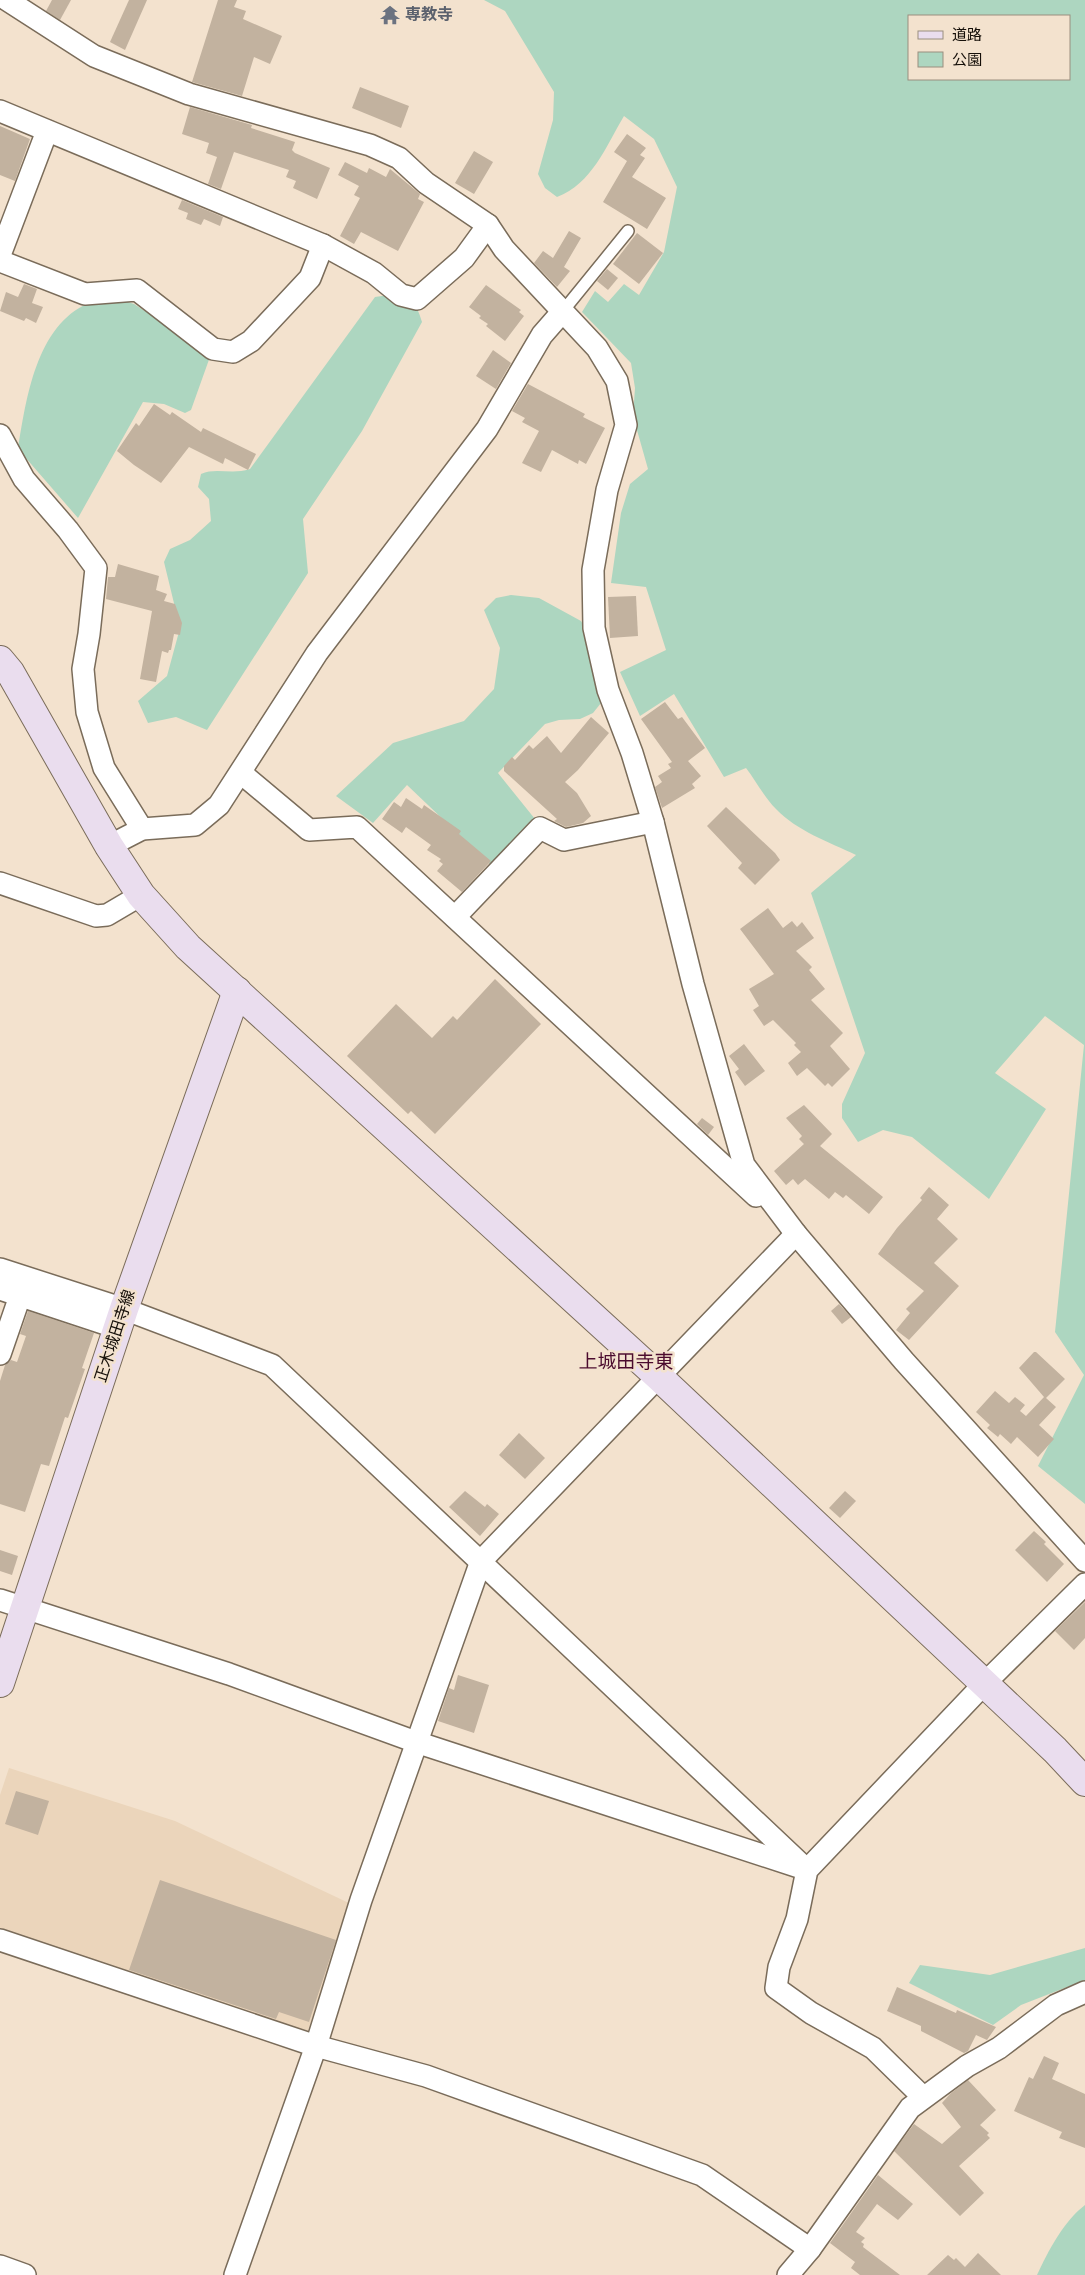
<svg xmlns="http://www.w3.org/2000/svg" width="1085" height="2275" viewBox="0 0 1085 2275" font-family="Spectral,'Noto Sans JP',serif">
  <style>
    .built { fill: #ebd5bb }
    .green { fill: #add6c0; fill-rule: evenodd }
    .building { fill: #c2b29f }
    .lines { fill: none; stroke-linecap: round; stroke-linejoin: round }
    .lane-casing { stroke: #7a6c5a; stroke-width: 14 }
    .street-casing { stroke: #7a6c5a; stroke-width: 24 }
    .secondary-casing { stroke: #7a6c5a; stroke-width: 30 }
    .lane { stroke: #fff; stroke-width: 11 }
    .street { stroke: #fff; stroke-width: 21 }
    .secondary { stroke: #eaddee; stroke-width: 28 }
    .labels { text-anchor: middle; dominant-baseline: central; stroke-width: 5; stroke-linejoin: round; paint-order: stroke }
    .worship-label { font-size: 16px; font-weight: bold; fill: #5b616d; stroke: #f3e2ce; text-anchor: start }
    .street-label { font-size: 16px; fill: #150f09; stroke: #f3e2ce }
    .quarter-label { font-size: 19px; fill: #4b0b2e; stroke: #f3e2ce }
  </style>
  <rect width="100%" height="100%" fill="#f3e2ce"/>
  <!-- built -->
  <polygon class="built" points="9,1768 175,1821 351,1904 307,2033 0,1932 0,1795"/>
  <!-- green -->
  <g class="green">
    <path d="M484,0H1085V1504L1038,1466L1084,1375L1055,1332L1084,1045L1045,1016L995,1073L1046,1109L989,1199L912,1137L883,1130L858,1142L842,1118V1104L865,1053L811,893L856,855C829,842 797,831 776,809C764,797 756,781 746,768L724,777L674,694L640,716L620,672L666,650L646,587L611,583L621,513L630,484L648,469L633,416L635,388L631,363L582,312L595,291L608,302L624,284L639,295L664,252L677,187L654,139L624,116C606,146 592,184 557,197L545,188L538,174L553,120L554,92L505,11ZM909,16H1069V79H909Z"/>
    <path d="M389,295C409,300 416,300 422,322L362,431L303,519L308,573L207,730L176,717L148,723L138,701L167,676L180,628L164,562L170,549L190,540L211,521L209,499L198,487L201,474C216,467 231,475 250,469L375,297Z"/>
    <path d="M119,299L134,304L211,354L191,410L185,413L164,404L143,402L78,518L18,449C26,400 36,325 89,303C97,299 110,300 119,299Z"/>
    <polygon points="511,595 539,598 581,621 591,639 603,690 601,703 593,713 580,719 559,720 545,724 498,773 535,819 492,866 407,785 373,823 336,796 393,743 464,721 494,689 500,648 484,610 496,598"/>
    <polygon points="1085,1948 1085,1980 1021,2005 993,2025 909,1983 920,1965 990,1975"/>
    <path d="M1085,2205V2275H1037C1048,2251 1064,2221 1085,2205Z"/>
  </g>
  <!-- building -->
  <g class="building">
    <polygon points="52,0 71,0 60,20 46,11"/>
    <polygon points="129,0 147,0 125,50 110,42"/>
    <polygon points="218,0 237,0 234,7 246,11 243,19 282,36 270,64 254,57 242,96 192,82"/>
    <polygon points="360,87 409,106 401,128 352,108"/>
    <polygon points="190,107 252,125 251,128 295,142 292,150 295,153 330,168 317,199 293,188 296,181 286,177 289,170 234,152 221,189 208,184 217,157 206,153 209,143 182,134"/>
    <polygon points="0,126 30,139 15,181 0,175"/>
    <polygon points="627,134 646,148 640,155 645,158 632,177 666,198 647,229 603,202 627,161 614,152"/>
    <polygon points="474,151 493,162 474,194 455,183"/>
    <polygon points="345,162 367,173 369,168 386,177 390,169 420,194 418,199 424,202 398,251 361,232 354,244 340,236 360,198 354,195 359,186 338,175"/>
    <polygon points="182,200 223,217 220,226 204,219 201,225 186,219 188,213 178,209"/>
    <polygon points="569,231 581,238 564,267 570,271 557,287 534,263 543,251 553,258"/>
    <polygon points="637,233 663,253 639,284 613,264"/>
    <polygon points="607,269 618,278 608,290 597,281"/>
    <polygon points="24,284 37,289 32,303 43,307 36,323 26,318 24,321 0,311 6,292 18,297"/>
    <polygon points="486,285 521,310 519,312 524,316 505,341 486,326 488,324 479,318 481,316 469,307"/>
    <polygon points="493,350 511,363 496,389 476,376"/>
    <polygon points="528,384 585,414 583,417 605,428 586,464 579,460 578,464 552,450 541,472 522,463 539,431 522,422 525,418 512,411"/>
    <polygon points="154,404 170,415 172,412 201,432 203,428 256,454 248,470 225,458 223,464 189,447 161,483 134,465 117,451 136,423 139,426"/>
    <polygon points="118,564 159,576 156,590 167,594 164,601 175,604 182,623 180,635 174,634 171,650 169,650 168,653 162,651 156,682 140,679 152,611 106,599 108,577 115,577"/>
    <polygon points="636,596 638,636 610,638 608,597"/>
    <polygon points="665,702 678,719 682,717 705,748 688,761 701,776 692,784 695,788 662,808 655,787 662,782 658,776 671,768 668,764 672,762 641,719"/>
    <polygon points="591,717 609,733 578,770 565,782 577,793 591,816 583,823 566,827 554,821 557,819 504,771 504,766 512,757 515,760 529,745 533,749 547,736 561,753"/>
    <polygon points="406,798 422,809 424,805 461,831 459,834 491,861 462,892 437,871 443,864 439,861 441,859 427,850 431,845 406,827 402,833 382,819 394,802 401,807"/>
    <polygon points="726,807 775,853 780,860 755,885 738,868 742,863 707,826"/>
    <polygon points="768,908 783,928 792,921 797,927 802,922 814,938 796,951 812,967 809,970 825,989 811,1000 843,1033 830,1046 850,1069 832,1087 828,1083 825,1086 807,1068 797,1076 788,1063 801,1052 794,1045 796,1043 773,1020 764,1026 753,1010 759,1006 749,989 774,974 740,929"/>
    <polygon points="495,979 541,1024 435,1134 411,1111 408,1114 347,1056 396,1004 432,1038 453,1016 457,1020"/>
    <polygon points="744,1044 765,1071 745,1086 735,1072 739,1069 729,1056"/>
    <polygon points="804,1105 832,1134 820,1146 883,1197 869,1214 846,1195 843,1198 835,1192 829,1199 805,1179 798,1185 793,1179 786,1185 774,1171 804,1144 799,1139 802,1136 786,1118"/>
    <polygon points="702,1118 714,1127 708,1135 697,1124"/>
    <polygon points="929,1187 949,1205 937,1219 958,1239 934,1263 959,1286 909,1340 896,1330 910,1313 906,1309 924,1291 878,1254 897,1228 922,1200 920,1198"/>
    <polygon points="839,1304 851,1317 842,1324 831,1311"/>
    <polygon points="28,1311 94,1333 82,1368 85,1369 68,1418 65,1417 49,1466 41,1464 25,1512 0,1504 0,1381 5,1365 11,1360 17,1362 26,1336 20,1334"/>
    <polygon points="1034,1352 1036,1352 1065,1379 1046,1398 1056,1407 1039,1425 1054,1439 1038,1457 1017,1437 1011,1444 1000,1434 998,1437 987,1428 990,1425 976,1412 995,1391 1009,1403 1015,1397 1025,1405 1020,1411 1026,1416 1044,1397 1019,1368"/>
    <polygon points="519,1433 545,1458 525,1479 499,1455"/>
    <polygon points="465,1491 485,1507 487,1504 499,1514 480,1536 449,1507"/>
    <polygon points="845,1491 856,1501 840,1518 829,1508"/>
    <polygon points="1034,1531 1046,1542 1044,1544 1064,1564 1047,1582 1015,1550"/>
    <polygon points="0,1550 18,1556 12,1575 0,1571"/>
    <polygon points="1085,1602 1085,1638 1074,1650 1055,1631"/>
    <polygon points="458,1675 489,1685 474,1733 438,1721 449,1688 454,1690"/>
    <polygon points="16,1791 49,1801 38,1835 5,1824"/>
    <polygon points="160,1880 336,1940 309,2022 279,2012 276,2019 129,1970"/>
    <polygon points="897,1987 956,2013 957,2010 996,2027 987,2040 976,2035 968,2051 964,2053 921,2031 921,2026 887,2011"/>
    <polygon points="1044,2056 1059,2063 1052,2079 1085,2094 1085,2148 1059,2138 1062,2132 1014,2111 1029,2077 1033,2079"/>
    <polygon points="968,2080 996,2110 980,2125 989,2133 987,2135 990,2138 959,2166 984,2193 960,2216 894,2151 914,2124 942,2144 961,2127 942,2103 950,2094"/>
    <polygon points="878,2175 913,2204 898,2220 877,2204 856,2232 865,2238 861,2242 864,2244 863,2247 900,2275 860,2275 851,2268 855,2262 830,2243"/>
    <polygon points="978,2253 1001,2275 927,2275 948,2255 954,2260 956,2258 965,2267"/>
  </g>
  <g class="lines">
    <defs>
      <polyline id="lane" points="563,311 628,231"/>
      <g id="street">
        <polyline points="7,0 94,56 189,94 370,145 399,158 426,183 488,225 504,249 597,348 617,381 626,425 607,490 593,570 594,628 608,690 632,753 653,822 693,984 744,1165 796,1234 904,1361 1085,1561"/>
        <polyline points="0,111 323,245 374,273 401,295 417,299 464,258 488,225"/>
        <polyline points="0,255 47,131"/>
        <polyline points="0,261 85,294 137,290 213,349 233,352 251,341 310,278 323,245"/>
        <polyline points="0,435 24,479 68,530 96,568 89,634 83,669 87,712 104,768 142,829"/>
        <polyline points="241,773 309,830 357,827 756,1196"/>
        <polyline points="109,846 142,829 195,825 219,805 317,653 487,429 542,335 563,311"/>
        <polyline points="0,883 96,916 107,915 141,895"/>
        <polyline points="455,917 540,828 564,840 653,822"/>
        <polyline points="0,1269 124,1309 272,1365 807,1870"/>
        <polyline points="0,1289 118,1328"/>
        <polyline points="0,1354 20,1296"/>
        <polyline points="0,1600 229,1674 416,1742 802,1868"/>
        <polyline points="0,1940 316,2046 426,2076 702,2175 810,2249"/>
        <polyline points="923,2097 873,2048 811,2013 776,1988 779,1967 797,1919 807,1870 984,1684 1085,1584"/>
        <polyline points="0,2266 25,2275"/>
        <polyline points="235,2275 316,2046 361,1900 481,1561 796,1234"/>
        <polyline points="788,2275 810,2249 910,2108 967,2066 999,2048 1056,2005 1085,1992"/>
      </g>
      <g id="secondary">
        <polyline points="0,660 10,672 109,846 141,895 188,947 659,1377 1055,1750 1085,1782"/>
        <polyline points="0,1683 124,1309 237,991"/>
      </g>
    </defs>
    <!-- lane casing -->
    <use href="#lane" class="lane-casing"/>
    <!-- street casing -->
    <use href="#street" class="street-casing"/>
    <!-- secondary casing -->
    <use href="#secondary" class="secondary-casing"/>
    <!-- lane -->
    <use href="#lane" class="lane"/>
    <!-- street -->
    <use href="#street" class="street"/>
    <!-- secondary -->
    <use href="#secondary" class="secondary"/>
  </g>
  <!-- icons -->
  <defs>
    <symbol id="temple-bare" viewBox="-9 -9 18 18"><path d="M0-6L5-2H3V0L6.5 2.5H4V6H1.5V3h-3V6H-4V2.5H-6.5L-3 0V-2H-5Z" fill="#6b7280" stroke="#f3e2ce" stroke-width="2.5" paint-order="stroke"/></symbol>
  </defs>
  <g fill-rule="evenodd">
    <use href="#temple-bare" x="376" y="1" width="28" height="28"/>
  </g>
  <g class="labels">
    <!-- worship labels -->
    <g class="worship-label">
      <text x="405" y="15">専教寺</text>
    </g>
    <!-- street labels -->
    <g class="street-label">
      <text transform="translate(115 1336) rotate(-72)">正木城田寺線</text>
    </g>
    <!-- quarter labels -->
    <g class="quarter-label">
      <text x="626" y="1362">上城田寺東</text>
    </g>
  </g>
  <!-- legend -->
  <rect x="908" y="15" width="162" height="65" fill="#f3e2ce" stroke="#9a8e7f"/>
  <rect x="918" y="31" width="25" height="8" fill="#eaddee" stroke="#9a8e7f"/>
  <text x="952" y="40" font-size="15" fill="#150f09">道路</text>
  <rect x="918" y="52" width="25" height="15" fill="#add6c0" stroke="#9a8e7f"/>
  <text x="952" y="65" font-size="15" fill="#150f09">公園</text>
</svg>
